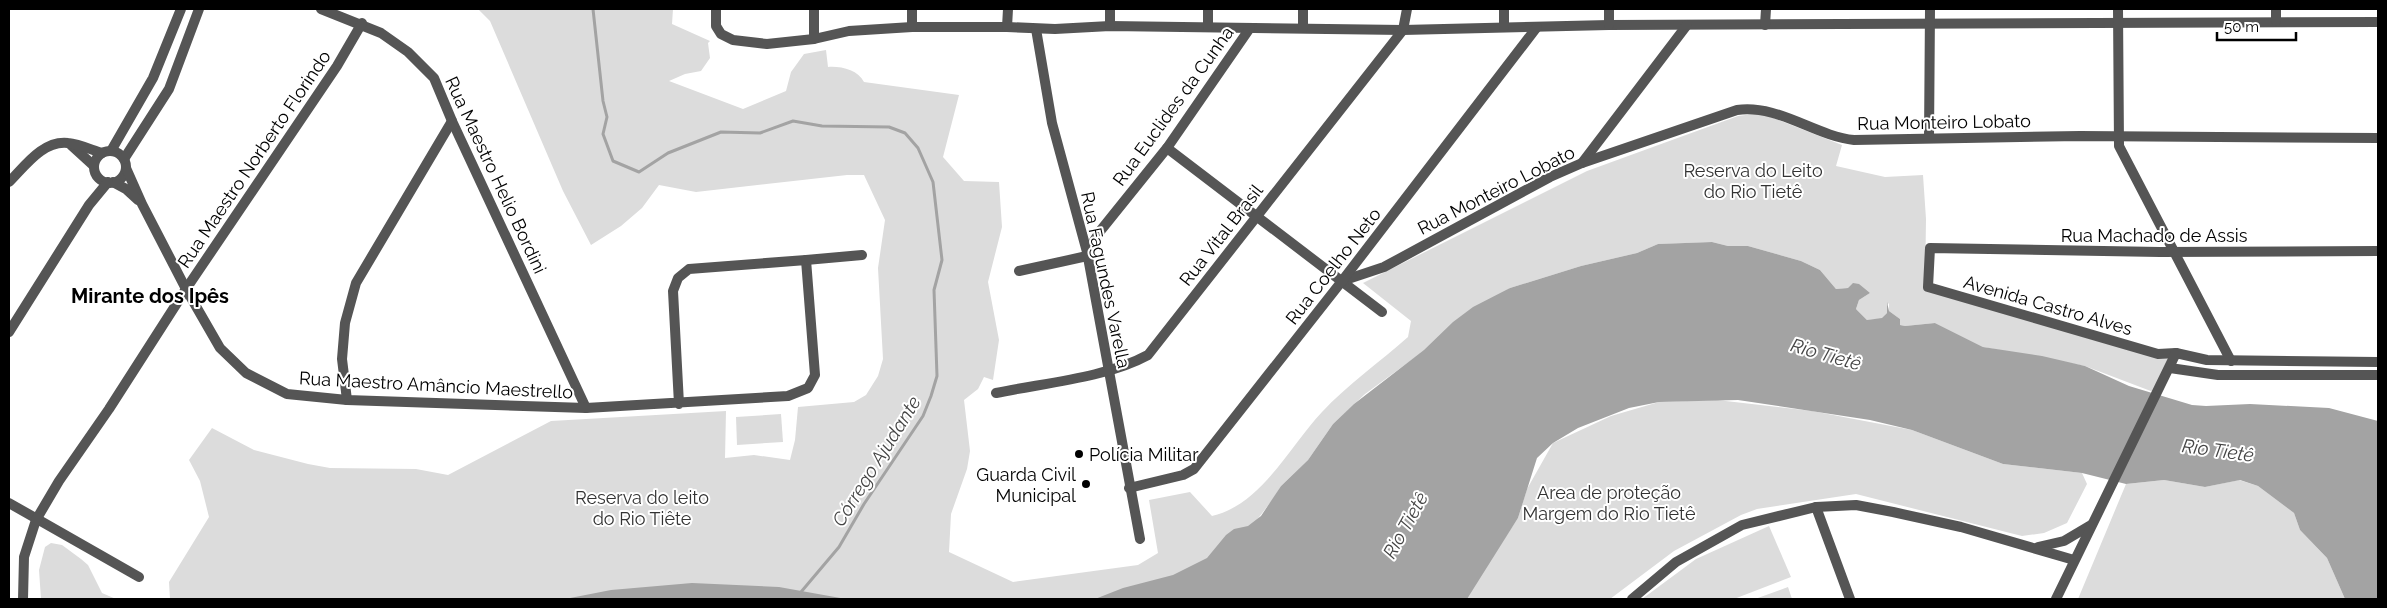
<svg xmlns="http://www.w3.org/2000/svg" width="2387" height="608" viewBox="0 0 2387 608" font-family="Raleway,sans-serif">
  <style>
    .green { fill: #dcdcdc }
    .water { fill: #a3a3a3 }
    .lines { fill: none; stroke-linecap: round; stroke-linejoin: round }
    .stream { stroke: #a3a3a3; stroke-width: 3 }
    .minor { stroke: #555; stroke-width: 10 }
    .tertiary { stroke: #555; stroke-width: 10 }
    .poi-dot { fill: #000; stroke: #fff; stroke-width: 2 }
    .labels { text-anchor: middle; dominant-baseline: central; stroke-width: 4; stroke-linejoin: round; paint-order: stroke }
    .street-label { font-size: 18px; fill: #000; stroke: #fff }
    .park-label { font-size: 18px; fill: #333; stroke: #fff }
    .poi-label { font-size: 18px; fill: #000; stroke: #fff; text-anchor: start }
    .water-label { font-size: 19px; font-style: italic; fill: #444; stroke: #fff }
    .quarter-label { font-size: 20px; font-weight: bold; fill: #000; stroke: #fff }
  </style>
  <rect width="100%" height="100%" fill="#fff"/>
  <!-- green -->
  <g class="green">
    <path d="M478,9H673L672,24L710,41L708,43L710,58L701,71L685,74L669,81L743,109L786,91L791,72L804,54L826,50L828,67C841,66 858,70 864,82L959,95L943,157L964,181L999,182L1002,227L988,282L999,340L993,380L984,377L978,389L964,400L970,451L967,469L951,514L949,552L1013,582L1138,565L1158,553L1149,500L1190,492L1212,516C1261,505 1290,446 1322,412C1347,385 1380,362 1408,337L1411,321L1363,283L1587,171L1738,116L1761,113L1842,145L1836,166L1885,177L1923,175L1926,219L1925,288L2176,354L2156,393L2085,366L1983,347L1935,323L1905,326L1899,325L1900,319L1889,311V303L1887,305V313L1882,319L1867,320L1856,309L1859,300L1870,293L1848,288L1836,289L1820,270L1801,261L1748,246H1728L1712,242L1658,244L1637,253L1581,266L1510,288L1365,394L1333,424L1308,460L1281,486L1273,499L1196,599H170L169,582L209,517L200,481L189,460L212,428L254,450L308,464L330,468L416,469L448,475L551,421L726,411L725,458L754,455L790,460L795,440L798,407L854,402L866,395L878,376L883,359L878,268L885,220L864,175H847L696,192L659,185L642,208L621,226L591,245L563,191L490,21Z"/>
    <polygon points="1717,400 1812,411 1912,430 2003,464 2082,473 2087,484 2067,523 2044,533 2022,536 1856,494 1757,509 1741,515 1674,551 1610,599 1465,599 1518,518 1527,489 1553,443 1611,416 1659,402"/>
    <polygon points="781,414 783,442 737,445 736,417"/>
    <polygon points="2164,480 2205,487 2239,480 2258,486 2294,513 2300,530 2327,558 2345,599 2078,599 2126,484"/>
    <polygon points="1769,526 1791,577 1734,599 1642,599 1696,559"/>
    <polygon points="51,543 62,545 81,559 88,565 102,593 116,599 41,599 39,570 45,547"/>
    <polygon points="1788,587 1792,599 1755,599"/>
  </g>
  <!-- water -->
  <g class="water">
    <polygon points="1712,242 1728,246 1748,246 1801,261 1820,270 1836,289 1848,288 1853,283 1859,284 1870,293 1859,300 1856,309 1867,320 1882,318 1887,313 1887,302 1889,311 1900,319 1900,325 1905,326 1935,323 1983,347 2042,356 2085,366 2129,386 2192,405 2206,406 2250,404 2329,408 2378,421 2378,599 2345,599 2327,558 2300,530 2294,513 2258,486 2240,480 2205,487 2164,480 2126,484 2082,473 2003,464 1912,430 1870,420 1738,400 1659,402 1629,408 1578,428 1553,443 1537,458 1518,518 1467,599 1095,599 1123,588 1173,575 1207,558 1226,535 1234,529 1248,526 1261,516 1281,486 1308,460 1333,424 1354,404 1424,350 1453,322 1473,307 1510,288 1581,266 1637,253 1658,244"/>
    <polygon points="692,583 779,587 846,599 565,599 611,590"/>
  </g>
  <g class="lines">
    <!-- stream -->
    <polyline class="stream" points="593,9 603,101 607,117 603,134 613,161 639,172 668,153 721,132 760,133 793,121 822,126 889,127 905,133 918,148 933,182 942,260 934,290 937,376 931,396 923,416 864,504 839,547 801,592"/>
    <!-- minor -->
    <g class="minor">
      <polyline points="321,9 381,33 408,52 434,78 452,121 586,408"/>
      <polyline points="716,9 716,26 721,34 733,40 767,44 814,39 849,31 912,27 1007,27 1055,29 1110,26 1403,30 1609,25 2378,22"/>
      <polyline points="814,9 814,39"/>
      <polyline points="2118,9 2119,146 2231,361"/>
      <polyline points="2276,21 2276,9"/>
      <polyline points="1609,25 1609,9"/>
      <polyline points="1765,25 1766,9"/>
      <polyline points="1110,26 1110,9"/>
      <polyline points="912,27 912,9"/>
      <polyline points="1007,27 1008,9"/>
      <polyline points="1208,27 1208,9"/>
      <polyline points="1504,27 1504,9"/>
      <polyline points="1303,28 1303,9"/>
      <polyline points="1036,29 1052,123 1087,252 1140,539"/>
      <polyline points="1929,138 1930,9"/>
      <polyline points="71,145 94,166"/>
      <polyline points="1167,148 1382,312"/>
      <polyline points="111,151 153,78 181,9"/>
      <circle cx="110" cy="167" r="16"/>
      <polyline points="124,159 169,89 199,9"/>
      <polyline points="1582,163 1687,25"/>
      <polyline points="126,168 142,204 186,289 220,348 246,373 287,394 347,400 586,408 788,396 808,388 815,375 806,260 689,269 678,278 673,291 679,404"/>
      <path d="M9,182C25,166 43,140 68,143C79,144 92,150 102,153"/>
      <polyline points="113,182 126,189 138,200"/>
      <polyline points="1087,252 1101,230 1167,148 1250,28"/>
      <polyline points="806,260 862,255"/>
      <polyline points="1019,271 1087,256"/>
      <path d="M1342,281L1384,267L1550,177L1582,163L1737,110C1778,104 1815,136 1854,140L2080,136L2378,138"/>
      <polyline points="9,332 89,205 108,182"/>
      <polyline points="2176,353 2158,354 1928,287 1930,248 2160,252 2378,251"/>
      <path d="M996,393C1043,383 1106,378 1148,355L1403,30L1407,9"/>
      <polyline points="347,400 342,359 345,323 356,283 452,121"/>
      <polyline points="1129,488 1183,475 1194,469 1342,281 1537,27"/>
      <polyline points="9,503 139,577"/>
      <polyline points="1816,507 1850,599"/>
      <polyline points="23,599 24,557 36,520 59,481 109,409 186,289 337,66 362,23"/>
    </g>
    <!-- tertiary -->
    <g class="tertiary">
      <polyline points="2170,368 2218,375 2378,375"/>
      <polyline points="2038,547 2064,541 2091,525"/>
      <polyline points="1632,599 1676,562 1742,525 1816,507 1856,505 1893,512 1961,527 2074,560"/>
      <polyline points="2056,599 2176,353 2207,360 2378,362"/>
    </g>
  </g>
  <!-- markers -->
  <g class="poi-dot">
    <circle cx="1079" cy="454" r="5"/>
    <circle cx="1086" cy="484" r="5"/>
  </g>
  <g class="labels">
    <!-- street labels -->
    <g class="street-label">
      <text transform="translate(1173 106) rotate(-54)">Rua Euclides da Cunha</text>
      <text transform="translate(1944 122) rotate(-1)">Rua Monteiro Lobato</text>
      <text transform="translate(254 159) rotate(-56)">Rua Maestro Norberto Florindo</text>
      <text transform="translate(496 175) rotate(65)">Rua Maestro Helio Bordini</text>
      <text transform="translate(1496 190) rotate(-27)">Rua Monteiro Lobato</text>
      <text transform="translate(1221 235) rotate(-52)">Rua Vital Brasil</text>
      <text x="2154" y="235">Rua Machado de Assis</text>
      <text transform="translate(1333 266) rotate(-52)">Rua Coelho Neto</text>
      <text transform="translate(1106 280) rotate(78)">Rua Fagundes Varella</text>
      <text transform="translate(2048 305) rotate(16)">Avenida Castro Alves</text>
      <text transform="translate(436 385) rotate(3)">Rua Maestro Amâncio Maestrello</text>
    </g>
    <!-- park labels -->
    <g class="park-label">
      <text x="1753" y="170">Reserva do Leito<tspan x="1753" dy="21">do Rio Tietê</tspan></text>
      <text x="1609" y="492">Area de proteção<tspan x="1609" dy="21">Margem do Rio Tietê</tspan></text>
      <text x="642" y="497">Reserva do leito<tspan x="642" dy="21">do Rio Tiête</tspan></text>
    </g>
    <!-- poi labels -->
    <g class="poi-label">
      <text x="1089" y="454">Polícia Militar</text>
      <text x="1076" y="474" text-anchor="end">Guarda Civil<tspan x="1076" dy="21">Municipal</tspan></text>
    </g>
    <!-- water labels -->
    <g class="water-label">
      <text transform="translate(1826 354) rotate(16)">Rio Tietê</text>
      <text transform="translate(2218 450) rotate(8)">Rio Tietê</text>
      <text transform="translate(876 461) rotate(-58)">Córrego Ajudante</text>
      <text transform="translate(1405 525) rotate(-61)">Rio Tietê</text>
    </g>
    <!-- quarter labels -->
    <g class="quarter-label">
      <text x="150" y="296">Mirante dos Ipês</text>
    </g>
  </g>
  <!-- border -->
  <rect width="2387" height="608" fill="none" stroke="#000000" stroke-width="20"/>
  <!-- scale -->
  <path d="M2217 32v8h79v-8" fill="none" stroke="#000000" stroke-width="2.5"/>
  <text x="2224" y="32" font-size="15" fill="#000000" stroke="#ffffff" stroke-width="4" paint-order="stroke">50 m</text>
</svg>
